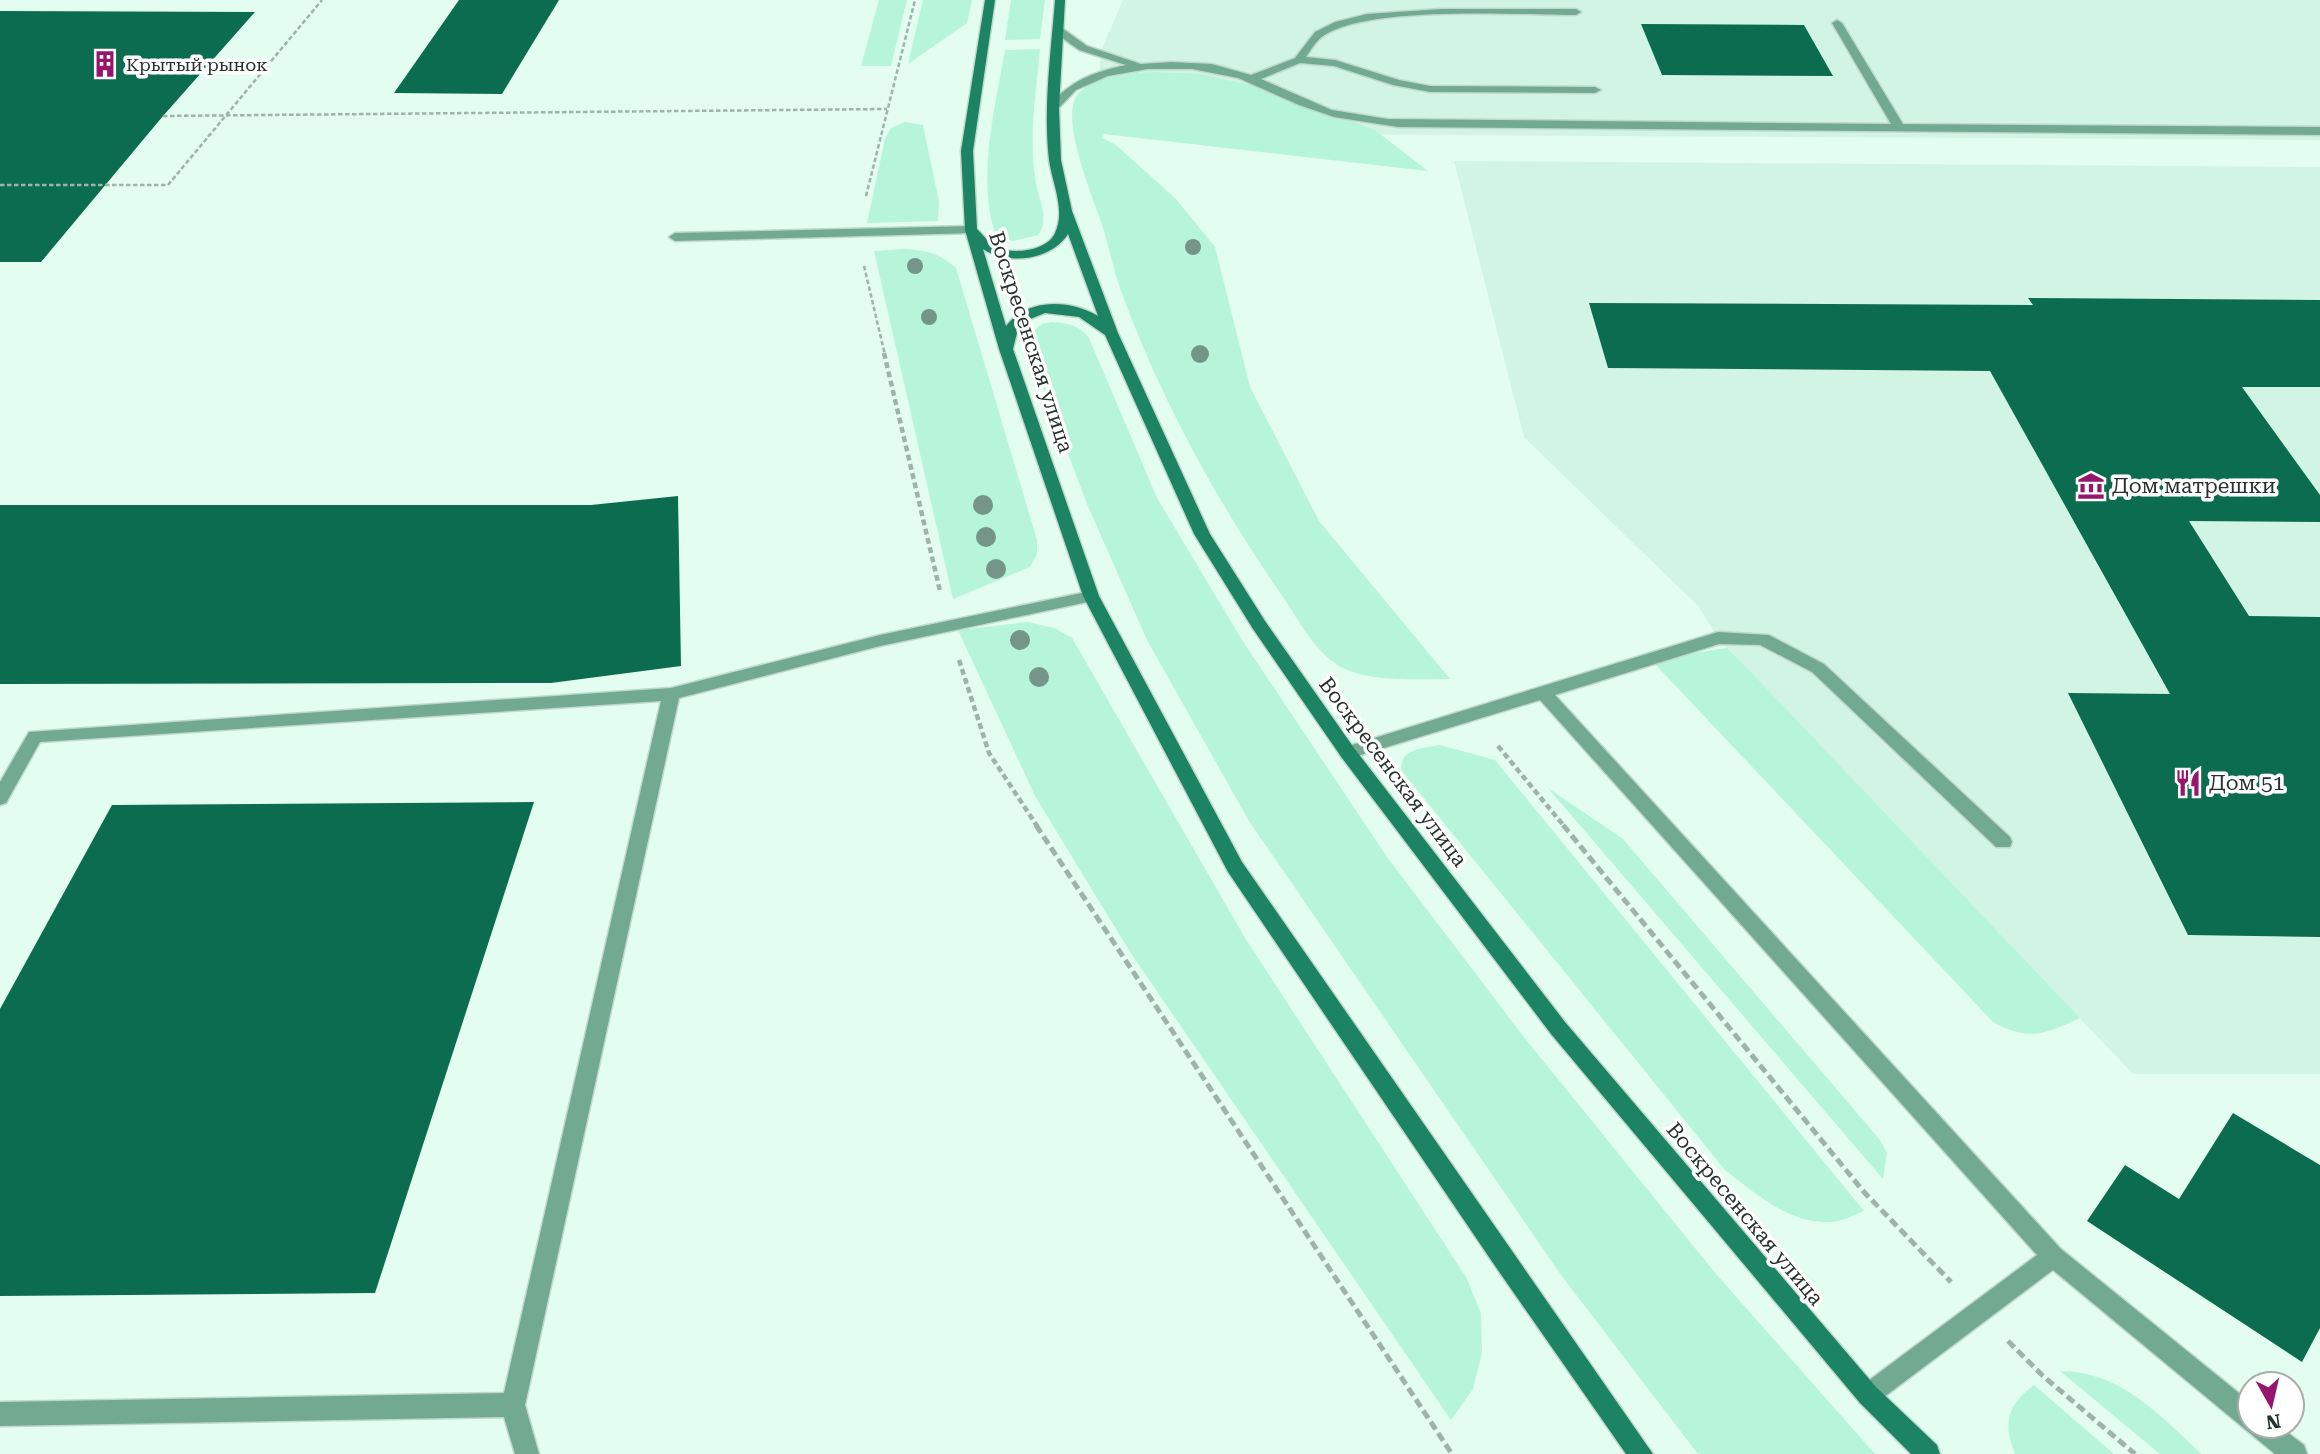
<svg xmlns="http://www.w3.org/2000/svg" width="2320" height="1454" viewBox="0 0 2320 1454" font-family="'Roboto Serif',serif">
  <style>
    .built { fill: #d2f4e4 }
    .green { fill: #b6f5d9 }
    .building { fill: #0b6c4f }
    .lines { fill: none; stroke-linecap: round; stroke-linejoin: round }
    .service-casing { stroke: #c1d8ce; stroke-width: 3 }
    .secondary-casing { stroke: #c1d8ce; stroke-width: 3 }
    .path-far2 { stroke: #9fb3aa; stroke-width: 2.5; stroke-dasharray: 4.5 2.5; stroke-linecap: butt }
    .path-far1 { stroke: #9fb3aa; stroke-width: 4.5; stroke-dasharray: 6 3.5; stroke-linecap: butt }
    .path { stroke: #9fb3aa; stroke-width: 5; stroke-dasharray: 9 4.5; stroke-linecap: butt }
    .service { fill: #71aa91; fill-rule: evenodd }
    .secondary { fill: #1c8462; fill-rule: evenodd }
    .tree { fill: #759588 }
    .labels { text-anchor: middle; dominant-baseline: central; stroke-width: 7; stroke-linejoin: round; paint-order: stroke }
    .far-poi-label { font-size: 18px; fill: #27312d; stroke: #fff; text-anchor: start }
    .street-label { font-size: 21px; fill: #27312d; stroke: #fff }
    .poi-label { font-size: 21px; fill: #27312d; stroke: #fff; text-anchor: start }
  </style>
  <rect width="100%" height="100%" fill="#e3fdf1"/>
  <!-- built -->
  <g class="built">
    <polygon points="1123,0 2320,0 2320,140 1097,133 1101,51"/>
    <polygon points="1454,161 2320,167 2320,1074 2133,1074 1718,638 1699,607 1524,437"/>
  </g>
  <!-- green -->
  <g class="green">
    <polygon points="879,0 907,0 891,66 861,66"/>
    <polygon points="923,0 972,0 967,23 908,64"/>
    <polygon points="1011,0 1045,0 1040,39 1005,40"/>
    <path d="M1040,49C1036,92 1029,135 1035,178C1037,196 1051,219 1038,235L1013,241L995,234C977,176 995,108 1005,50Z"/>
    <path d="M1154,72L1200,74L1250,85L1375,130L1428,171L1104,134L1102,138L1116,145L1176,199L1215,247L1250,387L1319,521L1450,679C1418,679 1364,683 1336,664C1312,648 1297,617 1281,594C1216,500 1160,398 1121,291C1113,269 1109,246 1102,225C1093,197 1061,123 1076,97C1088,77 1134,73 1154,72Z"/>
    <polygon points="905,122 923,125 939,202 938,221 867,223 885,139 891,128"/>
    <path d="M904,249C926,250 939,253 956,268L1037,540V554L1030,567L953,599L874,251Z"/>
    <path d="M1051,322C1068,323 1079,325 1089,338L1157,498L1242,640L1387,857L1523,1036L1716,1274L1875,1454H1698L1561,1275L1249,821L1147,640L1087,504L1027,345L1028,335L1042,324Z"/>
    <polygon points="1028,622 1054,628 1072,638 1245,938 1466,1277 1481,1313 1482,1353 1473,1389 1451,1420 1130,952 1035,796 958,630"/>
    <path d="M1727,648L1747,668L2080,1018C2045,1034 2029,1042 1993,1022L1654,663L1664,658Z"/>
    <path d="M1440,745L1495,760L1864,1211C1856,1214 1847,1219 1838,1221C1795,1229 1756,1194 1725,1170L1401,770C1400,749 1422,748 1440,745Z"/>
    <polygon points="1548,788 1623,839 1880,1140 1887,1153 1883,1179"/>
    <path d="M2060,1371C2121,1371 2160,1416 2202,1454H2160Z"/>
    <path d="M2034,1385L2114,1454H2015C2002,1422 2008,1405 2034,1385Z"/>
  </g>
  <!-- building -->
  <g class="building">
    <polygon points="459,0 559,0 502,94 394,93"/>
    <polygon points="0,11 255,12 163,116 41,262 0,262"/>
    <polygon points="1641,24 1804,25 1833,76 1662,75"/>
    <polygon points="2028,298 2320,300 2320,387 2242,387 2320,495 2320,522 2189,521 2249,616 2320,617 2320,937 2188,935 2068,693 2170,694 1990,371 1608,368 1589,303 2033,305"/>
    <polygon points="678,496 681,666 551,683 0,684 0,505 591,505"/>
    <polygon points="534,802 375,1293 0,1296 0,1009 112,805"/>
    <polygon points="2233,1113 2320,1165 2320,1328 2302,1362 2087,1221 2125,1165 2179,1199"/>
  </g>
  <g class="lines">
    <defs>
      <g id="service">
        <path d="M1441,9H1576L1581,12L1576,15C1519,15 1368,5 1323,36C1316,41 1311,50 1306,57L1335,60L1399,80L1430,86L1595,87L1601,90L1595,93L1430,92L1393,85L1334,66L1300,63L1261,79L1332,110L1388,119L1891,124L1832,23L1837,20L1842,23L1903,124L2320,127V135L1398,127L1334,117L1299,105L1238,78L1192,69H1148L1108,76L1076,90L1057,110L1047,108C1069,81 1093,72 1126,65L1079,50L1054,32V28H1062L1087,46L1141,64L1171,62L1212,64L1251,75L1295,58L1315,32L1335,22L1367,14Z"/>
        <polygon points="971,226 977,230 975,233 675,241 669,237 675,233"/>
        <polygon points="1091,591 1097,592 1099,596 1097,600 880,646 679,698 525,1405 539,1454 515,1454 504,1417 0,1426 0,1402 504,1393 661,701 40,742 6,803 0,805 0,782 29,732 671,688 880,635"/>
        <polygon points="1718,632 1769,635 1824,664 2010,837 2012,842 2010,847 1996,847 1812,672 1760,645 1719,644 1555,695 2061,1249 2250,1402 2250,1426 2279,1426 2304,1445 2307,1454 2275,1454 2053,1270 1876,1403 1868,1407 1860,1403 1856,1395 1860,1387 2037,1255 1540,700 1348,759 1342,758 1339,753 1342,748"/>
      </g>
      <path id="secondary" d="M985,0H995L973,151L977,229C983,235 989,243 997,247C1013,255 1047,251 1055,233C1066,210 1052,183 1049,160C1043,108 1051,52 1055,0H1065L1059,108L1061,160L1072,211L1118,333L1210,534L1265,621L1354,748L1565,1022L1876,1387L1937,1445L1940,1454H1911L1860,1403L1551,1034L1342,758L1253,629L1194,534L1105,335L1079,317L1045,313L1023,322L1018,329L1013,349L1099,596L1242,862L1653,1454H1626L1493,1263L1228,872L1083,596L999,349L965,230L961,151ZM1068,234L1098,316C1070,299 1027,298 1006,326L983,249C1008,266 1052,260 1068,234Z"/>
    </defs>
    <!-- service casing -->
    <use href="#service" class="service-casing"/>
    <!-- secondary casing -->
    <use href="#secondary" class="secondary-casing"/>
    <!-- path-far2 -->
    <g class="path-far2">
      <polyline points="163,116 887,109"/>
      <polyline points="0,185 168,185 322,0"/>
      <polyline points="866,196 915,0"/>
      <polyline points="864,266 885,355"/>
    </g>
    <!-- path-far1 -->
    <g class="path-far1">
      <polyline points="884,353 940,591"/>
      <polyline points="959,660 989,753 1037,826"/>
      <polyline points="1498,746 1564,826"/>
    </g>
    <!-- path -->
    <g class="path">
      <polyline points="1036,825 1452,1454"/>
      <polyline points="1563,825 1864,1192 1951,1282"/>
      <polyline points="2008,1341 2043,1376 2135,1454"/>
    </g>
    <!-- service -->
    <use href="#service" class="service"/>
    <!-- secondary -->
    <use href="#secondary" class="secondary"/>
  </g>
  <!-- trees -->
  <g class="tree">
    <circle cx="1193" cy="247" r="8"/>
    <circle cx="915" cy="266" r="8"/>
    <circle cx="929" cy="317" r="8"/>
    <circle cx="1200" cy="354" r="9"/>
    <circle cx="983" cy="505" r="10"/>
    <circle cx="986" cy="537" r="10"/>
    <circle cx="996" cy="569" r="10"/>
    <circle cx="1020" cy="640" r="10"/>
    <circle cx="1039" cy="677" r="10"/>
  </g>
  <!-- icons -->
  <defs>
    <symbol id="building-bare" viewBox="-9 -9 18 18"><path d="M-4-6H4V6H1V3H-1V6H-4ZM-2.5-4.3h1.7v1.8h-1.7ZM.8-4.3h1.7v1.8H.8ZM-2.5-1h1.7V.8h-1.7ZM.8-1h1.7V.8H.8Z" fill="#96156d" stroke="#fff" stroke-width="2.5" paint-order="stroke"/></symbol>
    <symbol id="museum-bare" viewBox="-9 -9 18 18"><path d="M0-6L6-3V-2H-6V-3ZM-5-1h2V3h-2ZM-1-1h2V3h-2ZM3-1h2V3H3ZM-6 4H6V6H-6Z" fill="#96156d" stroke="#fff" stroke-width="2.5" paint-order="stroke"/></symbol>
    <symbol id="restaurant-bare" viewBox="-9 -9 18 18"><path d="M-5-6h1v4h1v-4h1v4h1v-4h1v5L-1.5 .5V6h-2V.5L-5-1ZM5-6V6H3V1.5H1.5Q1.5-4 5-6Z" fill="#96156d" stroke="#fff" stroke-width="2.5" paint-order="stroke"/></symbol>
  </defs>
  <g fill-rule="evenodd">
    <use href="#building-bare" x="86" y="45" width="38" height="38"/>
    <use href="#museum-bare" x="2072" y="467" width="38" height="38"/>
    <use href="#restaurant-bare" x="2169" y="764" width="38" height="38"/>
  </g>
  <g class="labels">
    <!-- far-poi labels -->
    <g class="far-poi-label">
      <text x="126" y="64">Крытый рынок</text>
    </g>
    <!-- street labels -->
    <g class="street-label">
      <text transform="translate(1031 342) rotate(72)">Воскресенская улица</text>
      <text transform="translate(1393 772) rotate(53)">Воскресенская улица</text>
      <text transform="translate(1745 1214) rotate(50)">Воскресенская улица</text>
    </g>
    <!-- poi labels -->
    <g class="poi-label">
      <text x="2112" y="486">Дом матрешки</text>
      <text x="2209" y="783">Дом 51</text>
    </g>
  </g>
  <!-- north arrow -->
  <g transform="translate(2271 1405) rotate(172)"><circle r="33" fill="#ffffff" stroke="#a9adab" stroke-width="2"/>
  <path d="M0-5L12 26L0 18L-12 26Z" fill="#96156d"/>
  <text y="-10" font-size="19" font-weight="bold" text-anchor="middle" fill="#27312d">N</text>
  </g>
</svg>
